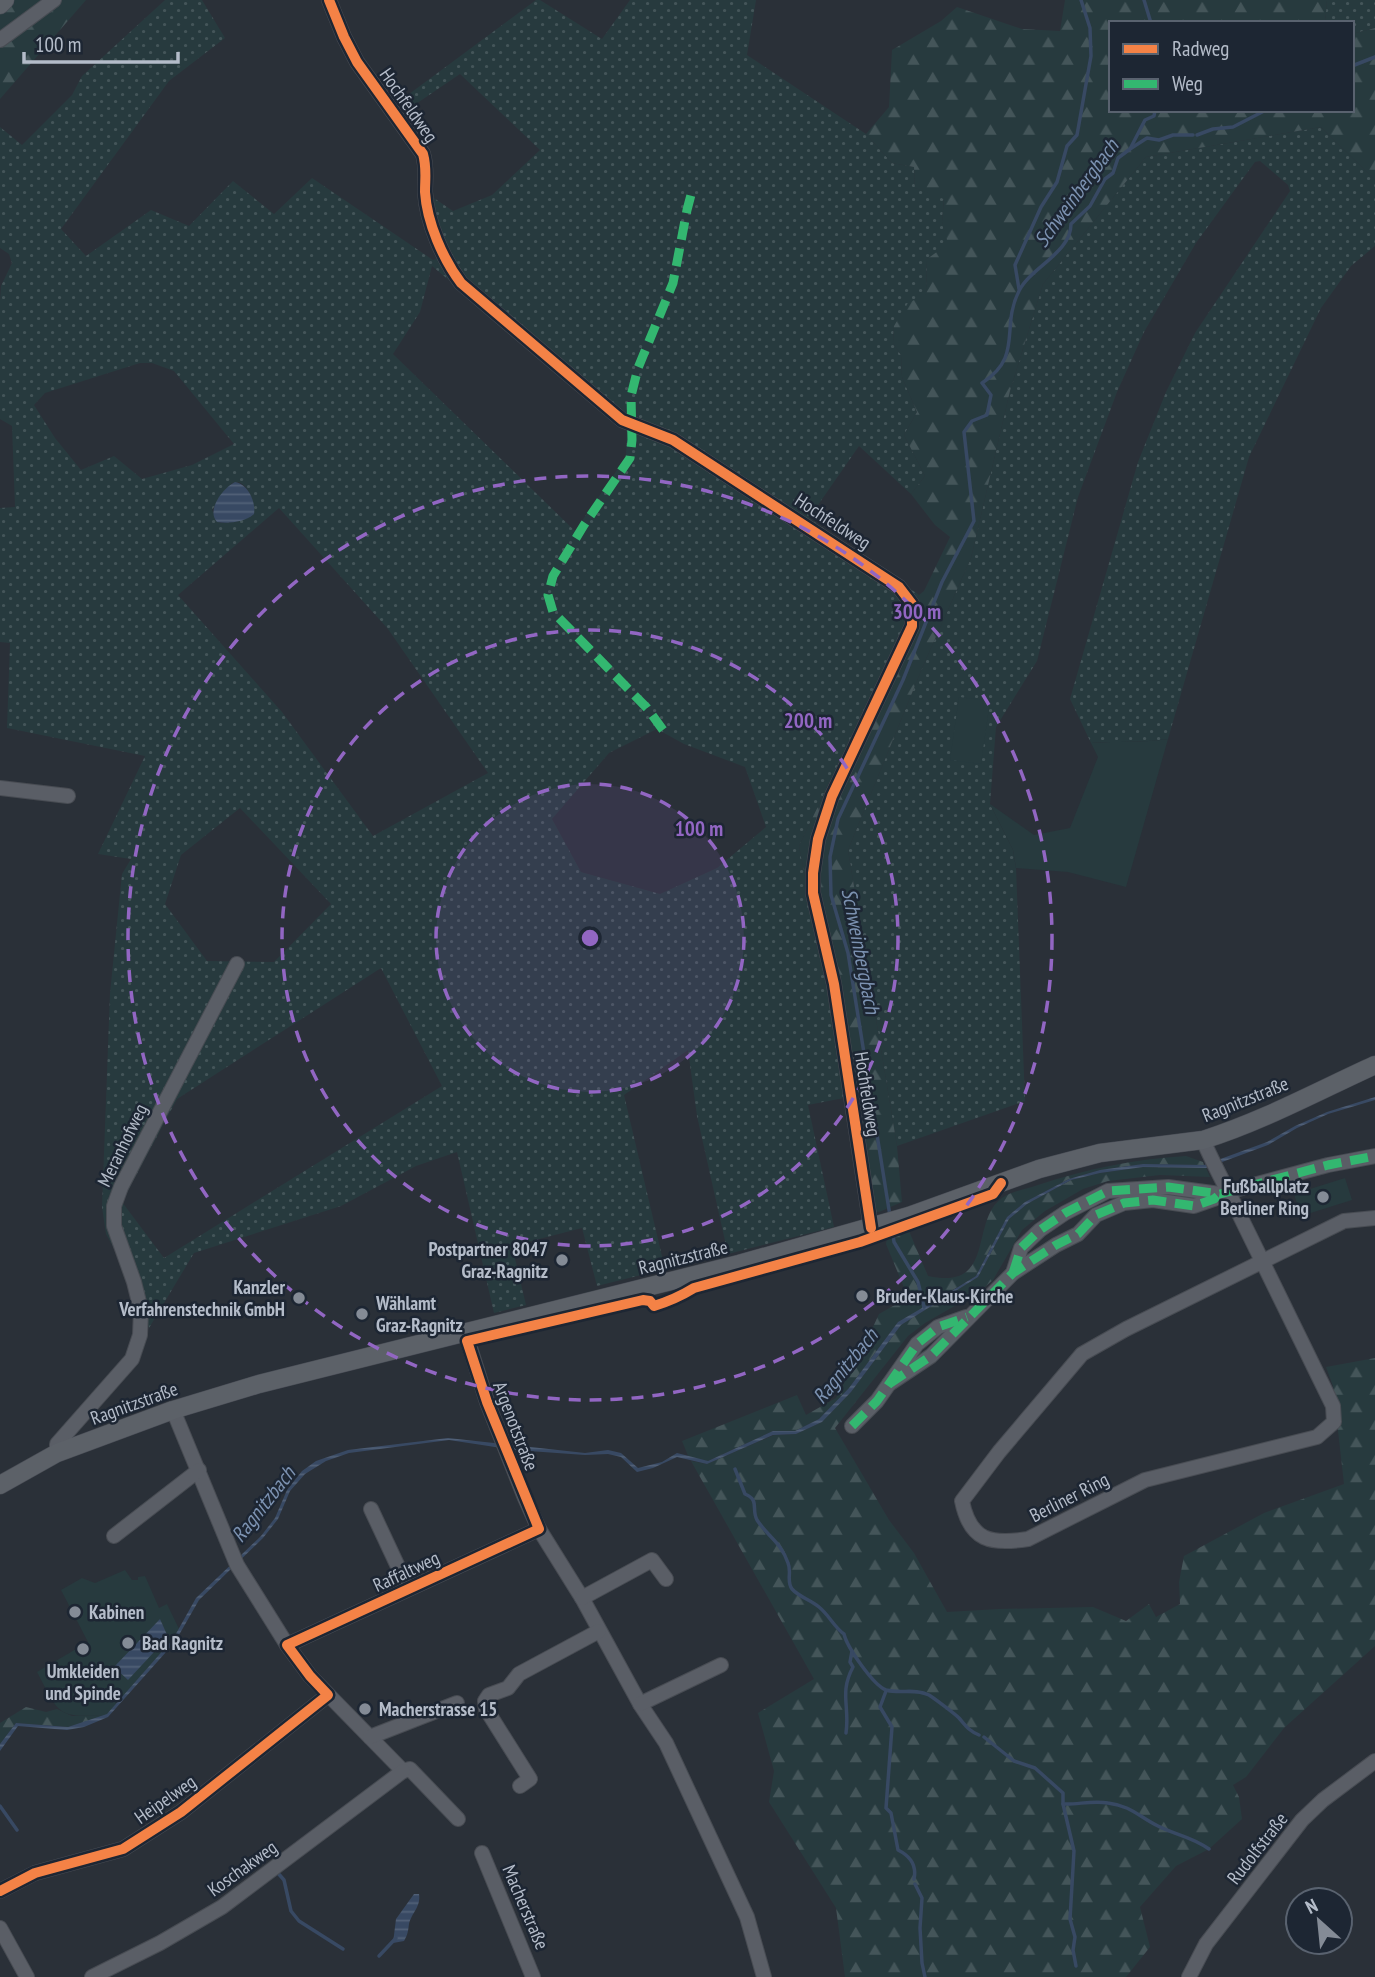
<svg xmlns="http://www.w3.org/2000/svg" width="1375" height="1977" viewBox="0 0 1375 1977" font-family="'PT Sans Narrow',sans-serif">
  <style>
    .grass { fill: url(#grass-dots); fill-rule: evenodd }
    .forest { fill: url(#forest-firs) }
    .garden { fill: #273a3e }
    .water { fill: url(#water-rules) }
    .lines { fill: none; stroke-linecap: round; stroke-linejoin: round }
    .stream { stroke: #384963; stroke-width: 3.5 }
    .minor-casing { stroke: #484c53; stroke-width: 16 }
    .major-casing { stroke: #484c55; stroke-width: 19 }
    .minor { stroke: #5a5e66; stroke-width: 14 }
    .major { stroke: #5c6168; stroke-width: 18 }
    .quiet { stroke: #33b770; stroke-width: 9; stroke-dasharray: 18 9; stroke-linecap: butt }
    .cycleway-casing { stroke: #1d2633; stroke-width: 15 }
    .cycleway { stroke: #f48246; stroke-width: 10 }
    .ring { fill: none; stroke: #9266c3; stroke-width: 3.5; stroke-dasharray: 12 9 }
    .poi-dot { fill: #848b96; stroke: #1d2633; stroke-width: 2.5 }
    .labels { text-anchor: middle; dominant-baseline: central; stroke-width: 5; stroke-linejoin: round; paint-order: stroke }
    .street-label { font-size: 19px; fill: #b4bcc9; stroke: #1d2633 }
    .poi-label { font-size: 19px; font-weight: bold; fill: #b4bcc9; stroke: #1d2633; text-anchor: start }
    .water-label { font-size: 21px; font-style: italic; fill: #7c92b1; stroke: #1d2633 }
    .centre { fill: #9266c3; stroke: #1d2633; stroke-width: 3.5 }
    .ring-label { font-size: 21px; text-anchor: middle; font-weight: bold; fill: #9266c3; stroke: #1d2633; stroke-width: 5; stroke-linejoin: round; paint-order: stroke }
  </style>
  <defs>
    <pattern id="grass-dots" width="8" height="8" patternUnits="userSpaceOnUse" patternTransform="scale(1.75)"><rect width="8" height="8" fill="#273a3e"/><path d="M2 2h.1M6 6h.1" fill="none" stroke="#445559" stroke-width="1.8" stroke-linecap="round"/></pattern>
    <pattern id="forest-firs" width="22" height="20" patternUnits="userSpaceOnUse" patternTransform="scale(1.75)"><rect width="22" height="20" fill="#273a3e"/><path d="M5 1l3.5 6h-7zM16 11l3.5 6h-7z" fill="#445559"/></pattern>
    <pattern id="water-rules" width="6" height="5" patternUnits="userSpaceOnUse" patternTransform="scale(1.75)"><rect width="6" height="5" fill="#384963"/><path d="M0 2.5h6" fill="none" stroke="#526178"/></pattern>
  </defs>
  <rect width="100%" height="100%" fill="#2a3038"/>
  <!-- grass -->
  <g class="grass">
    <path d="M165,0H202L225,38L169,81L61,229L86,256L151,210L189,226L233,181L274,214L312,178L433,260L436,259L422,190L453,211L492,195L540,150L460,74L407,110L401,100L536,0H540L602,39L630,0H756L747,55L866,134L892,163L914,167L915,188L944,198L942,222L949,244L927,259L926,294L894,326L893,343L901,355L902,377L917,412L904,435L925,476L911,494L859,446L809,518L919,595L799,846L849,1097L808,1105L834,1227L728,1254L697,1116L688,1050L624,1095L665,1269L597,1286L582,1228L512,1246L526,1305L494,1313L457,1152L416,1166L341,1206L194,1253L149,1328L126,1270L106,1234L102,1207L110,993L122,874L131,859L98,854L145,756L7,728L10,643L0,642V508L15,507L12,426L0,419V301L1,286L12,263L9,254L0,248V127L22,145L72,95L82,76ZM432,266L627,429L626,457L575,531L393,354L420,312ZM140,363H152L174,371L234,444L192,465L142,479L114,456L81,470L55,438L34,405L45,393ZM239,482C251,488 255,504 252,516L234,522L220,523L212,510L232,483ZM279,508L388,629L488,773L373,836L282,712L178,595ZM657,729L684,744L745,767L766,827L717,868L660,894L581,872L552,819L609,753ZM240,808L331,904L274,962L207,961L165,904L181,855ZM381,968L442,1086L164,1258L122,1202L177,1099Z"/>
    <polygon points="1327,0 1375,0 1375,28 1352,34 1352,23 1325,23"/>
    <path d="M1321,127L1375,180V246L1351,266L1321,308L1249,457L1168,739C1142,743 1117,741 1091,743L1070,699L1138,462L1166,392L1195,333L1290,191L1288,185L1260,161L1255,162L1244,177L1196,243L1144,332L1117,392L1078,497L1037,661L996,727L990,804L1013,850L1016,868L1025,1101L897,1146L848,850L923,666L971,558L1010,391L1043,284L1146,157Z"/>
  </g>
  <!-- forest -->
  <g class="forest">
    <polygon points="0,0 86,0 0,99"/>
    <polygon points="1065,0 1327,0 1325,23 1111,23 1111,110 1352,110 1352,34 1375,28 1375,180 1321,127 1146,157 1043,284 1010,391 971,558 923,666 848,850 897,1146 902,1202 879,1212 868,1210 849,1097 799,846 919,595 924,591 950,537 935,525 911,494 925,476 904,435 917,412 902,377 901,355 893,343 894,326 908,303 926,294 927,259 948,244 942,222 944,199 915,188 914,167 892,163 866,134 889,107 892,50 941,21 957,7 1022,29 1060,31"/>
    <path d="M1186,1156L1203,1162L1204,1165L1143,1164L1100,1170L1069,1179L1025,1202L1007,1217L976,1276L926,1306L923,1305V1308L898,1322L849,1388L819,1419L795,1431H773L708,1461L689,1458L682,1441L797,1395L806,1415L836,1398L867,1340L879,1314L900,1302L905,1290L886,1244L887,1237L909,1231L928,1276C997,1291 969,1221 1002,1198C1012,1191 1027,1189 1038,1185C1086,1169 1135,1159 1186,1156Z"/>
    <polygon points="1143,1167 1206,1168 1210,1177 1160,1175 1108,1181 1083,1189 1045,1211 1022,1230 993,1280 979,1292 925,1323 908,1336 835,1428 889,1520 914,1553 947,1612 999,1609 1093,1607 1126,1621 1149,1604 1156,1617 1180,1604 1179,1582 1184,1556 1264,1513 1344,1484 1333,1386 1326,1367 1375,1358 1375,1646 1284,1728 1246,1777 1233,1785 1239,1797 1242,1819 1209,1849 1176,1866 1140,1907 1150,1947 1126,1977 845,1977 836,1908 769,1802 774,1771 758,1713 814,1679 691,1461 707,1464 774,1435 796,1434 822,1422 851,1392 901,1325 978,1277 1009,1219 1027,1204 1071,1180 1100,1173"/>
    <polygon points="26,1707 46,1712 57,1709 72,1716 107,1715 68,1727 16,1723 0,1744 0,1723"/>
  </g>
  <!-- garden -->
  <g class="garden">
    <polygon points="959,697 990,701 981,764 950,760"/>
    <path d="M1168,739L1126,887L1068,872L1016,868L1013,850L990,804L1034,835L1070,828L1098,757L1091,743C1117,741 1142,743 1168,739Z"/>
    <polygon points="1345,1178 1352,1200 1301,1216 1294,1194"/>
    <path d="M125,1570L132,1580H138V1577L145,1576L159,1608L167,1604L179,1629L173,1639L107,1715C56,1718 60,1715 37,1672L88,1642L61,1590L82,1578L95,1583Z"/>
  </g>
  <!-- water -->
  <g class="water">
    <path d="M235,482C248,484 256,502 254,514C245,522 228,524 217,522C206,510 223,488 235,482Z"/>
    <polygon points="1375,1097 1375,1100 1328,1114 1297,1128 1268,1145 1206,1168 1143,1167 1100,1173 1071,1180 1027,1204 1009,1219 978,1277 901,1325 851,1392 822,1422 796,1434 773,1435 707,1464 677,1457 653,1468 637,1472 621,1457 608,1454 585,1455 515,1450 449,1440 349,1453 326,1461 305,1474 290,1491 278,1519 263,1538 199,1600 175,1642 108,1717 84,1727 67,1730 18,1726 0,1751 0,1744 16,1723 68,1727 107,1714 173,1639 196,1598 261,1536 275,1518 287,1490 302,1471 316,1461 348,1450 448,1438 585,1453 608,1450 621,1453 638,1468 662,1462 677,1453 708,1461 773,1431 795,1431 819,1419 849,1388 898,1322 922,1308 922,1304 927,1306 976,1276 1007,1217 1025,1202 1069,1179 1100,1170 1143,1164 1204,1165 1267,1142 1295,1126 1327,1112"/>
    <polygon points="160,1619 168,1637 128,1680 114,1667"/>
    <path d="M414,1894H419C421,1907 412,1912 409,1924C408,1931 408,1934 404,1941L393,1943L396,1919Z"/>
  </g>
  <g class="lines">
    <!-- stream -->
    <g class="stream">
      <polyline points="1144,0 1151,23"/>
      <polyline points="1352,66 1375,57"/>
      <polyline points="1197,135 1213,129 1233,127 1266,110"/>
      <polyline points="1130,149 1147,138 1159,140 1173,135 1193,135"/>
      <polyline points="1019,289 1015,265 1041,207 1057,182 1067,146 1077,135 1091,56 1090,28 1081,0"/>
      <path d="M890,1216L848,953L831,895L830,857L838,819L903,680L942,582L974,521L964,432L972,421L987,415L991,395L982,383C1024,356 1000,328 1019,291C1031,267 1071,253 1071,224L1090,206L1105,179L1113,173L1118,158L1130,149L1145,120L1154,116L1155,110"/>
      <polyline points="892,1227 894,1242 918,1282 924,1307"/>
      <path d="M735,1469L745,1494C760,1500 751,1509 757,1520C768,1537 781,1542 788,1563C792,1572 786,1581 792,1589C799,1597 811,1600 819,1607C829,1615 834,1627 844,1634C847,1647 873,1685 886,1690C900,1694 915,1688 929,1695C935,1699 954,1713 959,1718C966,1726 969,1731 979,1735"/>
      <path d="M886,1691L880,1707L892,1727L886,1808L891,1813L898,1850C910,1856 917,1865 914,1879"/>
      <path d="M846,1733C850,1707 839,1693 853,1667L850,1662L852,1651"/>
      <path d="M984,1737L1014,1761L1035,1768L1063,1793V1804C1077,1805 1092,1800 1108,1803C1132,1806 1139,1817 1158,1826C1175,1835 1191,1836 1209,1849"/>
      <polyline points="1063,1804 1074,1851 1070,1919 1075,1937 1073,1950 1076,1966"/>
      <polyline points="0,1806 17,1830"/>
      <polyline points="277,1872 284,1880 291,1911 299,1921 343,1949"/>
      <polyline points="915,1884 922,1898 920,1928 922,1963 925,1977"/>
      <polyline points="379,1956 396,1938"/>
    </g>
    <defs>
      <g id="minor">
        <path d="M329,0L344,37L357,62L423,154C427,168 425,178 425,192C427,223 443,259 461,283L622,420L673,440L899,587L912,604V626L832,796L818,839L813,873V893L834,984L871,1228"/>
        <polyline points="0,40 54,0"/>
        <polyline points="0,788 68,796"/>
        <path d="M1203,1140C1215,1168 1230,1194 1243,1222C1273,1283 1303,1345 1333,1406L1334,1422L1317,1437L1145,1480L1028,1539C991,1545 970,1541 962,1501L999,1452L1082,1354L1126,1329L1344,1221L1375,1218"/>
        <polyline points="1013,1273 1021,1248 1040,1230 1065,1213 1108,1191 1168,1187 1220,1194 1328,1165 1375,1156"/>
        <polyline points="465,1332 487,1402 525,1498 539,1529 582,1598 640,1704 666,1743 747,1917 764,1977"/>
        <polyline points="889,1384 931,1356 1013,1273 1056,1245 1078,1234 1096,1215 1124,1203 1153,1200 1194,1206 1214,1199 1220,1194"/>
        <polyline points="173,1410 237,1565 287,1645 310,1676 403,1771 410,1769 458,1819"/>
        <polyline points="852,1426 877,1401 917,1344 938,1327 966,1317"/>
        <polyline points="57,1453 57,1444 132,1359 140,1335 141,1310 134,1282 114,1226 114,1206 121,1187 237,964"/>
        <polyline points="371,1509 408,1588"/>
        <polyline points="114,1536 199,1470"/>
        <polyline points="582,1598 652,1560 666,1579"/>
        <polyline points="287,1645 539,1529"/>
        <polyline points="640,1704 721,1665"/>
        <polyline points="370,1737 457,1703"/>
        <polyline points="520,1786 530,1779 486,1709 485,1701 489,1695 508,1688 519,1674 599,1631"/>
        <polyline points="482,1853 533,1977"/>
        <polyline points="0,1891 35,1873 123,1849 181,1812 328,1695"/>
        <polyline points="0,1928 27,1977"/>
        <polyline points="92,1977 160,1943 222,1907 403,1771"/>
        <polyline points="1189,1977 1206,1944 1302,1820 1323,1800 1375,1761"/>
      </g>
      <g id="major">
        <polyline points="0,5 5,0"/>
        <path d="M0,1485L57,1453L173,1410L259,1384L739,1264L909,1216L1039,1169L1100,1153L1203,1140C1263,1121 1318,1091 1375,1065"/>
      </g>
    </defs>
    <!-- minor casing -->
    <use href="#minor" class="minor-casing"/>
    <!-- major casing -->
    <use href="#major" class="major-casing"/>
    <!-- minor -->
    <use href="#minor" class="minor"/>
    <!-- major -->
    <use href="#major" class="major"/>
    <!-- quiet -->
    <g class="quiet">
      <polyline points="663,730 647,708 553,612 548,595 553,576 584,525 630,458 632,440 631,396 638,368 673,283 687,210 692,191"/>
      <polyline points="1013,1273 1021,1248 1040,1230 1065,1213 1108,1191 1168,1187 1220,1194 1328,1165 1375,1156"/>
      <polyline points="889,1384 931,1356 1013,1273 1056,1245 1078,1234 1096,1215 1124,1203 1153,1200 1194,1206 1214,1199 1220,1194"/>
      <polyline points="852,1426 877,1401 917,1344 938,1327 967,1317"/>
    </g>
    <defs>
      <g id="cycleway">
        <path d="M329,0L344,37L357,62L423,154C427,168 425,178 425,192C427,223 443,259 461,283L622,420L673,440L899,587L912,604V626L832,796L818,839L813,873V893L834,984L871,1228"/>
        <path d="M0,1891L35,1873L123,1849L181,1812L328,1695L310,1676L287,1645L539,1529L487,1402L467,1341L643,1300L650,1301L654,1306C670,1301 681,1296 694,1288L860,1242L993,1194L1001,1183"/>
      </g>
    </defs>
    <!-- cycleway casing -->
    <use href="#cycleway" class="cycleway-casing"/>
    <!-- cycleway -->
    <use href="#cycleway" class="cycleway"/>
  </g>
  <!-- distance rings -->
  <circle cx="590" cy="938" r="154" fill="#9266c3" fill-opacity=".12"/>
  <g class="ring">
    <circle cx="590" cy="938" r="154"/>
    <circle cx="590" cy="938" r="308"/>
    <circle cx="590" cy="938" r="462"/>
  </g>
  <!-- markers -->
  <g class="poi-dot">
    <circle cx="1323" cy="1197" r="7"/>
    <circle cx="562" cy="1260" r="7"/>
    <circle cx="862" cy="1296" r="7"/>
    <circle cx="299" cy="1298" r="7"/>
    <circle cx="362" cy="1314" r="7"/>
    <circle cx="75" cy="1612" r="7"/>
    <circle cx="128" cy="1643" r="7"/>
    <circle cx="83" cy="1649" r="7"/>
    <circle cx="365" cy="1709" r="7"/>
  </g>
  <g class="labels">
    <!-- street labels -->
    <g class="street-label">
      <text transform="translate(409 105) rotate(55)">Hochfeldweg</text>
      <text transform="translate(833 521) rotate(33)">Hochfeldweg</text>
      <text transform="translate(868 1094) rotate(81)">Hochfeldweg</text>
      <text transform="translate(1245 1099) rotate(-22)">Ragnitzstraße</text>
      <text transform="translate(122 1145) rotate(-64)">Meranhofweg</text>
      <text transform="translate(683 1257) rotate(-14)">Ragnitzstraße</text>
      <text transform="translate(134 1403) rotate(-20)">Ragnitzstraße</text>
      <text transform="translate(516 1426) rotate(69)">Argenotstraße</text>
      <text transform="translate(1069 1497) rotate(-27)">Berliner Ring</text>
      <text transform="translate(406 1571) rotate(-25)">Raffaltweg</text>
      <text transform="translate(165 1799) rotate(-35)">Heipelweg</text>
      <text transform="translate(1257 1848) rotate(-52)">Rudolfstraße</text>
      <text transform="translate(242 1868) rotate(-36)">Koschakweg</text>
      <text transform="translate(526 1907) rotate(67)">Macherstraße</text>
    </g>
    <!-- poi labels -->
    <g class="poi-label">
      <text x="1309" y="1186" text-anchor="end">Fußballplatz<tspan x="1309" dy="22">Berliner Ring</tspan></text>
      <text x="548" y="1249" text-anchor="end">Postpartner 8047<tspan x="548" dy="22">Graz-Ragnitz</tspan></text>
      <text x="285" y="1287" text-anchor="end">Kanzler<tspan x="285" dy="22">Verfahrenstechnik GmbH</tspan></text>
      <text x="876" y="1296">Bruder-Klaus-Kirche</text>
      <text x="376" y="1303">Wählamt<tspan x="376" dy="22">Graz-Ragnitz</tspan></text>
      <text x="89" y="1612">Kabinen</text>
      <text x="142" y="1643">Bad Ragnitz</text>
      <text x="83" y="1671" text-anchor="middle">Umkleiden<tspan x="83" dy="22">und Spinde</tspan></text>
      <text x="379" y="1709">Macherstrasse 15</text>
    </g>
    <!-- water labels -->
    <g class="water-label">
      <text transform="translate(1076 193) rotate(-54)">Schweinbergbach</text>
      <text transform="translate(861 951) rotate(79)">Schweinbergbach</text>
      <text transform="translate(845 1366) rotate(-51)">Ragnitzbach</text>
      <text transform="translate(263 1504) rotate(-52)">Ragnitzbach</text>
    </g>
  </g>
  <circle cx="590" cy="938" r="10" class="centre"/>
  <g class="ring-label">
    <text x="917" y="619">300 m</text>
    <text x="808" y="728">200 m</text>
    <text x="699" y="836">100 m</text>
  </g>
  <!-- legend -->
  <rect x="1109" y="21" width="245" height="91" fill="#1d2633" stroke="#59626f" stroke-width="2"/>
  <rect x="1123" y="44" width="35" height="10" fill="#f48246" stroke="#59626f" stroke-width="2"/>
  <text x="1172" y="56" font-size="21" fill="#b4bcc9">Radweg</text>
  <rect x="1123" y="79" width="35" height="10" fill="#33b770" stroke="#59626f" stroke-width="2"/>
  <text x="1172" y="91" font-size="21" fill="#b4bcc9">Weg</text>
  <!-- north arrow -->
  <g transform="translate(1319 1921) rotate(333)"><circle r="33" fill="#1d2633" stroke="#59626f" stroke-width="2"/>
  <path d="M0-5L12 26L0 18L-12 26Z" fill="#848b96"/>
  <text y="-10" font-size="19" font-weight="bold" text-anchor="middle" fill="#b4bcc9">N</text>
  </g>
  <!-- scale -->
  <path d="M24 52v10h154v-10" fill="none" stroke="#b4bcc9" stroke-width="3.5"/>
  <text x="35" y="52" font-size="21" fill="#b4bcc9" stroke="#1d2633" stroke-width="5" paint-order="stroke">100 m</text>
</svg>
